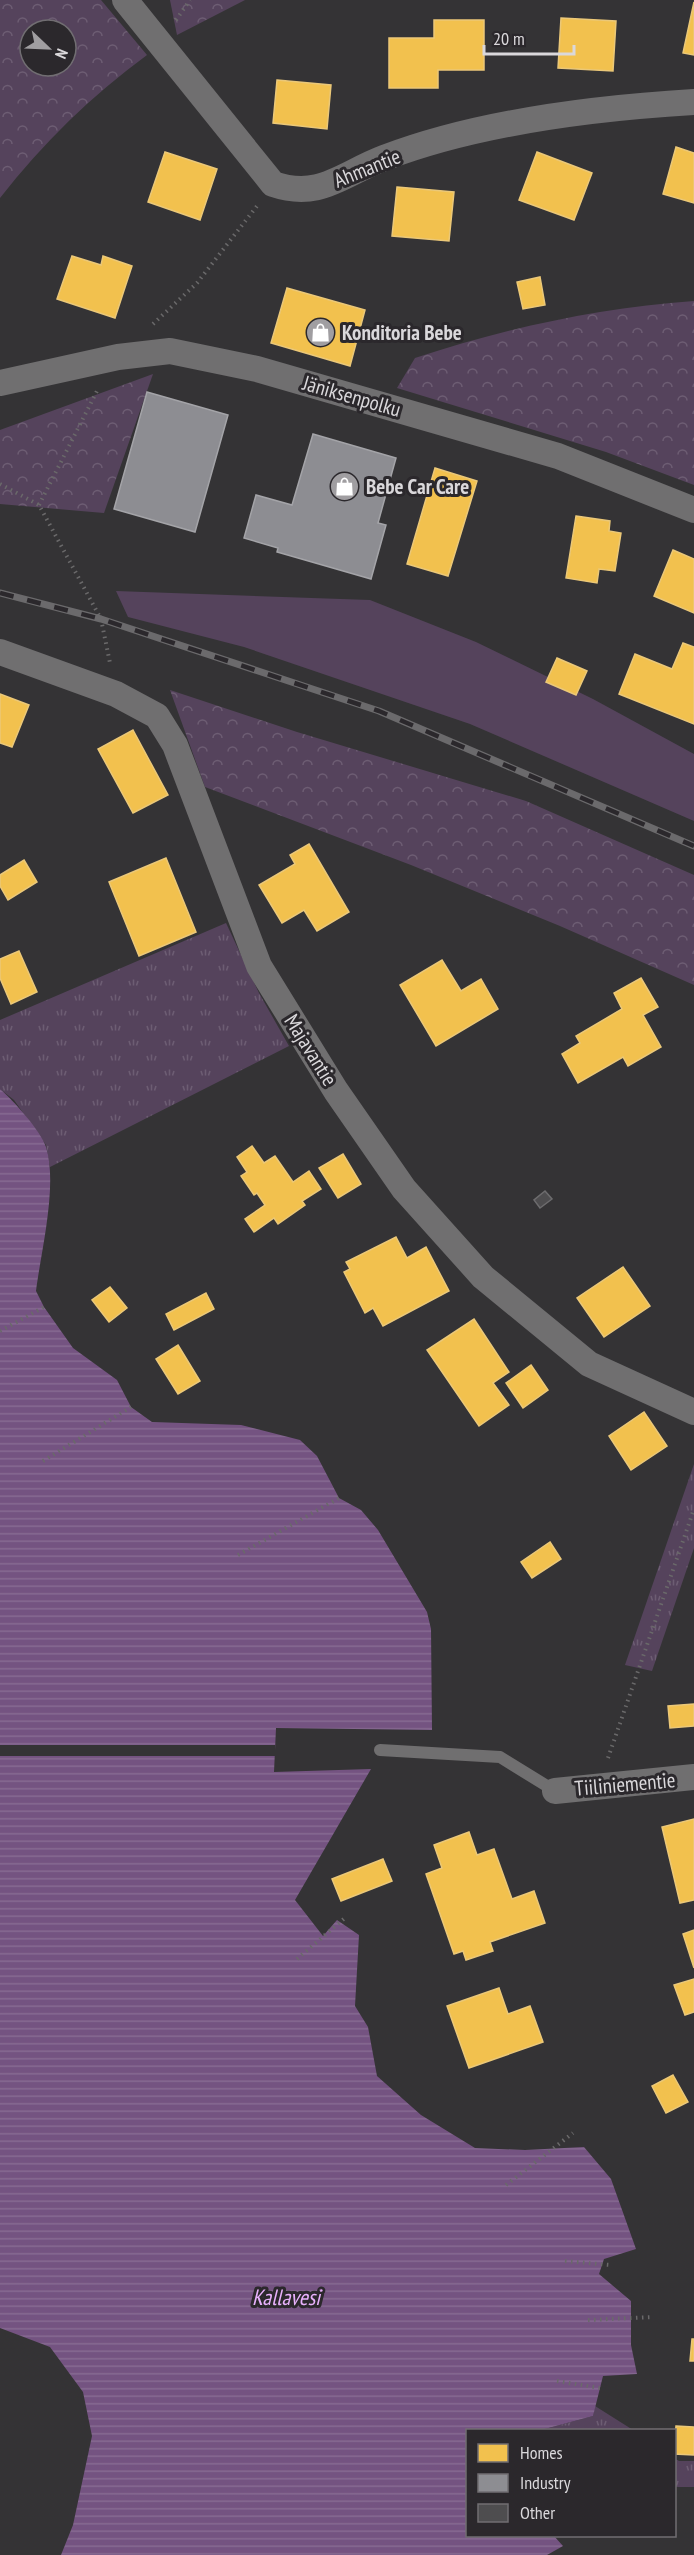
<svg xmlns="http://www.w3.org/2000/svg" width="694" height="2555" viewBox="0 0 694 2555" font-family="'PT Sans Narrow',sans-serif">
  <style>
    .green { fill: #55435c }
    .forest { fill: url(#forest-crowns); fill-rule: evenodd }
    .park { fill: url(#park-tufts) }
    .water { fill: url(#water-rules) }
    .pier { fill: #343335 }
    .homes { fill: #f2c14e; stroke: #ebc878; stroke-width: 1.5 }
    .industry { fill: #8d8d92; stroke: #a4a4a8; stroke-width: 1.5 }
    .building { fill: #4e4d4f; stroke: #6d6c6e; stroke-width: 1.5 }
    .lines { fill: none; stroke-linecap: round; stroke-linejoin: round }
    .path { stroke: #6a696a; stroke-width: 4; stroke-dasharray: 1.5 4.5; stroke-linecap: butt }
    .service { stroke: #706f70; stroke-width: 12 }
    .minor { stroke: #706f70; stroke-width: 26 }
    .rail-casing { stroke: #6b6a6c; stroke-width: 7 }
    .rail { stroke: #2b282c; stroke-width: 4.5; stroke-dasharray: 14; stroke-linecap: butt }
    .labels { text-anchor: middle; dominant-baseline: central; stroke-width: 6; stroke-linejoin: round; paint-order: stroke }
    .street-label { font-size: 21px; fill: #dad8db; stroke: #2b282c }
    .poi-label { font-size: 21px; font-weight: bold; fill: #dad8db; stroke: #2b282c; text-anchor: start }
    .water-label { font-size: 22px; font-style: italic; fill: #e7b0fb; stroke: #2b282c }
  </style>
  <defs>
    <pattern id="forest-crowns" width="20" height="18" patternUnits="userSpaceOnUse" patternTransform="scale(1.5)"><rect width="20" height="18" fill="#55435c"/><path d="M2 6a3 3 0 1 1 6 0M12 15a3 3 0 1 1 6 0" fill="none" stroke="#6d5d73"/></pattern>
    <pattern id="park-tufts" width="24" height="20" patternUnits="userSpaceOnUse" patternTransform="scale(1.5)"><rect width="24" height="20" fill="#55435c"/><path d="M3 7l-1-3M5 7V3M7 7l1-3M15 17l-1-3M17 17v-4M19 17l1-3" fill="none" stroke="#6d5d73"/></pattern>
    <pattern id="water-rules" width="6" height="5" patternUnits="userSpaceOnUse" patternTransform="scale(1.5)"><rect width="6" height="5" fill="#745381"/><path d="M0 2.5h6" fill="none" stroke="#876b92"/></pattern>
  </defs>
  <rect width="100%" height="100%" fill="#343335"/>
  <!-- green -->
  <polygon class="green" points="116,591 370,600 476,642 593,699 694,754 694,821 470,724 244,647 128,617"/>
  <!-- forest -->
  <g class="forest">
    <path d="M0,0H101L147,55C91,96 43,143 0,198ZM30,30H66V66H30Z"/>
    <polygon points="170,0 245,0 177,35"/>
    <path d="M694,301V485L606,452L397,388L415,358C506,328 598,308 694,301Z"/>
    <polygon points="153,374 104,513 0,504 0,430"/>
    <polygon points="170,690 297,732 526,801 694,875 694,985 560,926 411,865 205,787"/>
  </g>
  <!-- park -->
  <g class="park">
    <polygon points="226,923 259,993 289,1046 50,1167 46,1145 14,1100 0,1089 0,1020"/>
    <polygon points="694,1464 694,1548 652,1671 625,1665"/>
    <polygon points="595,2406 633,2430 541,2430 593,2416"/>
    <polygon points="674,2458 679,2461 694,2461 694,2487 675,2487"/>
  </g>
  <!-- water -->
  <path class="water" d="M0,1089C13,1100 41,1131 46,1147C58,1185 41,1251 36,1291L44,1307L73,1348L117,1380L131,1407L152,1422L241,1425L300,1440L317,1456L339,1498L361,1510L378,1530L427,1612L431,1629L432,1730L276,1728L274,1772L371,1769L295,1900L323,1936L337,1920L359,1935L355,2006L368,2027L377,2076L421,2115L475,2148L525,2150L584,2147L611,2179L636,2249L604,2259L599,2274L631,2301V2345L637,2374L603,2376L593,2416L541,2430H468V2536H554L563,2546L547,2555H61L73,2525L92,2436L83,2392L50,2347L0,2328Z"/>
  <!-- pier -->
  <rect class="pier" x="0" y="1745" width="275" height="11"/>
  <!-- homes -->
  <g class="homes">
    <polygon points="694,2 694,55 683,53"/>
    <polygon points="561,18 616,21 613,71 558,68"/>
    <polygon points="434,20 484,20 484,70 438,70 438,88 389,88 389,38 434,38"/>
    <polygon points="277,80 331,85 327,129 273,123"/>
    <polygon points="676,147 694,153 694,203 663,194"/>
    <polygon points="165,152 217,169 200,220 148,202"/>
    <polygon points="537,152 592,173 574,220 519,200"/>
    <polygon points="397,187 454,192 449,241 392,236"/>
    <polygon points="72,256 101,265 103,256 132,266 115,318 57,299"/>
    <polygon points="540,277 545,305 523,309 517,282"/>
    <polygon points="287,288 365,310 350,366 271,343"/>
    <polygon points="435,468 477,481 448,576 407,564"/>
    <polygon points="576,516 610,521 609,531 621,533 615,571 599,569 597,583 566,578"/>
    <polygon points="673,550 694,559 694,613 654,596"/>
    <polygon points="683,643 694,647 694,724 619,694 635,654 672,669"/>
    <polygon points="557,658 587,671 576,695 546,682"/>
    <polygon points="0,694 29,705 12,747 0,743"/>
    <polygon points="133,730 168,795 133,813 98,749"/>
    <polygon points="309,844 349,912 317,931 304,910 282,923 259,885 295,864 290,855"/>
    <polygon points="166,858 196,932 139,956 109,882"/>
    <polygon points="24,860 37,882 8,900 0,886 0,875"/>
    <polygon points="19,951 37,992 11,1004 0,978 0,959"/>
    <polygon points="442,960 461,991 481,979 498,1009 436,1046 400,985"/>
    <polygon points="641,978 658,1007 643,1015 661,1047 628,1066 623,1057 578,1083 562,1054 580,1043 576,1036 622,1009 614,993"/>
    <polygon points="252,1146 264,1163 275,1156 293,1182 309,1171 321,1189 302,1201 305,1205 278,1224 274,1218 254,1232 245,1219 265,1205 257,1193 254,1195 241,1176 247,1172 237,1157"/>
    <polygon points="343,1154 361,1184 338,1198 319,1168"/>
    <polygon points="396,1237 407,1258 426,1247 449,1291 383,1326 373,1308 365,1313 344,1272 350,1269 346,1262"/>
    <polygon points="623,1267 650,1306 604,1337 577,1298"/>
    <polygon points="110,1287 127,1308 109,1322 92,1300"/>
    <polygon points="206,1293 214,1309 174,1330 166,1314"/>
    <polygon points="474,1319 509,1372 493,1383 509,1405 479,1426 427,1350"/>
    <polygon points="178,1345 200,1381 178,1394 156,1359"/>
    <polygon points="531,1365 548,1390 523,1408 506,1383"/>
    <polygon points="644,1412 667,1446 631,1470 609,1436"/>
    <polygon points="550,1542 561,1559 532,1578 521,1562"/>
    <polygon points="694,1704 694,1726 670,1728 668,1706"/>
    <polygon points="694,1819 694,1900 680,1903 662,1827"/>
    <polygon points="469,1832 477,1855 494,1849 512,1899 534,1891 545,1923 490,1942 493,1951 466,1960 463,1951 454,1954 426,1874 442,1868 434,1845"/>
    <polygon points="383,1859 392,1881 341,1901 332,1879"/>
    <polygon points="694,1930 694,1968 683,1934"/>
    <polygon points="694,1979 694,2012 685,2015 674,1985"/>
    <polygon points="499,1988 508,2014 530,2006 543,2042 469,2068 447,2006"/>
    <polygon points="673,2075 688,2102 666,2113 652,2086"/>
    <polygon points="692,2339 694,2339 694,2361 690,2361"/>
    <polygon points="676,2426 694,2427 694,2455 674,2454"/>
  </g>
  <!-- industry -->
  <g class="industry">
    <polygon points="147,392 228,415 195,532 114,509"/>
    <polygon points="313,434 396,458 378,523 386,525 371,579 277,552 278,548 244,538 256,495 292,505"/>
  </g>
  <!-- building -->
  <polygon class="building" points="545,1191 552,1199 540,1208 534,1200"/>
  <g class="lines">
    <!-- path -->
    <g class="path">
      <polyline points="176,20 190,0"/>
      <polyline points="153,324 197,283 257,206"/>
      <polyline points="0,484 39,505 101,619 110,663"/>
      <polyline points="39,505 97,391"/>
      <polyline points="0,1331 44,1307"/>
      <polyline points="43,1461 131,1407"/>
      <polyline points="238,1555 339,1498"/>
      <polyline points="608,1758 694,1509"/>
      <polyline points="297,1959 346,1917"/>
      <polyline points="506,2185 573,2133"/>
      <polyline points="565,2261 610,2265"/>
      <polyline points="588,2320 653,2317"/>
      <polyline points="557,2381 600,2388"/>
    </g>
    <!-- service -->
    <polyline class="service" points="380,1750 500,1757 555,1791"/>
    <!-- minor -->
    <g class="minor">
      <path d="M125,0L273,184C320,200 342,174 384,158C478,122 594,108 694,102"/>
      <polyline points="0,383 118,357 170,351 257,369 558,456 694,510"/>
      <polyline points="0,652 116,694 157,716 175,745 259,966 336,1091 404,1189 483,1277 589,1364 694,1412"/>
      <polyline points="555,1791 694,1777"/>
    </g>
    <defs>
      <polyline id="rail" points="0,593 101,619 379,711 694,846"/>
    </defs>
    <!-- rail casing -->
    <use href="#rail" class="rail-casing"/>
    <!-- rail -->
    <use href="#rail" class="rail"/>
  </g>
  <!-- icons -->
  <defs>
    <symbol id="shop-disc" viewBox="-11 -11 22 22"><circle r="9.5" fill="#a09ea1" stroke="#2b282c"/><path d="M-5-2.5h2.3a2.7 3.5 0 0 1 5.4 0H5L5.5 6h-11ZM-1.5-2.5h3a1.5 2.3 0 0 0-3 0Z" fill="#fff"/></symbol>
  </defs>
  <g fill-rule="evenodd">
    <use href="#shop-disc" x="304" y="316" width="33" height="33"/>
    <use href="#shop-disc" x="328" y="470" width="33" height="33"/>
  </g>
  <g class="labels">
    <!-- street labels -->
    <g class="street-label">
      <text transform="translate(367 168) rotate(-22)">Ahmantie</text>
      <text transform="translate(352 396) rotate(16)">Jäniksenpolku</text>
      <text transform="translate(311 1050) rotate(58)">Majavantie</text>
      <text transform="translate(625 1784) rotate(-5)">Tiiliniementie</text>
    </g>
    <!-- poi labels -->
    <g class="poi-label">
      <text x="342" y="332">Konditoria Bebe</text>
      <text x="366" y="486">Bebe Car Care</text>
    </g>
    <!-- water labels -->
    <g class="water-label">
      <text x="286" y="2297">Kallavesi</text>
    </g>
  </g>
  <!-- legend -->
  <rect x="466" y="2429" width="210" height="108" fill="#2b282c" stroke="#716e72" stroke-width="1.5"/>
  <rect x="478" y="2444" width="30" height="18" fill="#f2c14e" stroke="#716e72" stroke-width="1.5"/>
  <text x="520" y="2459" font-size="18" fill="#dad8db">Homes</text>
  <rect x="478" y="2474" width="30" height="18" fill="#8d8d92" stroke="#716e72" stroke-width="1.5"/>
  <text x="520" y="2489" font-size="18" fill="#dad8db">Industry</text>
  <rect x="478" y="2504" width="30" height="18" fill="#4e4d4f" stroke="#716e72" stroke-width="1.5"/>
  <text x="520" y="2519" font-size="18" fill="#dad8db">Other</text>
  <!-- north arrow -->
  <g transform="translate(48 48) rotate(113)"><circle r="28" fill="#2b282c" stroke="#716e72" stroke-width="1.5"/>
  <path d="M0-4.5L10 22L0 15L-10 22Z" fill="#a09ea1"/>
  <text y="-9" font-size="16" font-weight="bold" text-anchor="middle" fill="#dad8db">N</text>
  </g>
  <!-- scale -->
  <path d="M484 45v9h90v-9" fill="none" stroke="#dad8db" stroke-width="3"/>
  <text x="493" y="45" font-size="18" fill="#dad8db" stroke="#2b282c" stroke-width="4.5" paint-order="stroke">20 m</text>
</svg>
